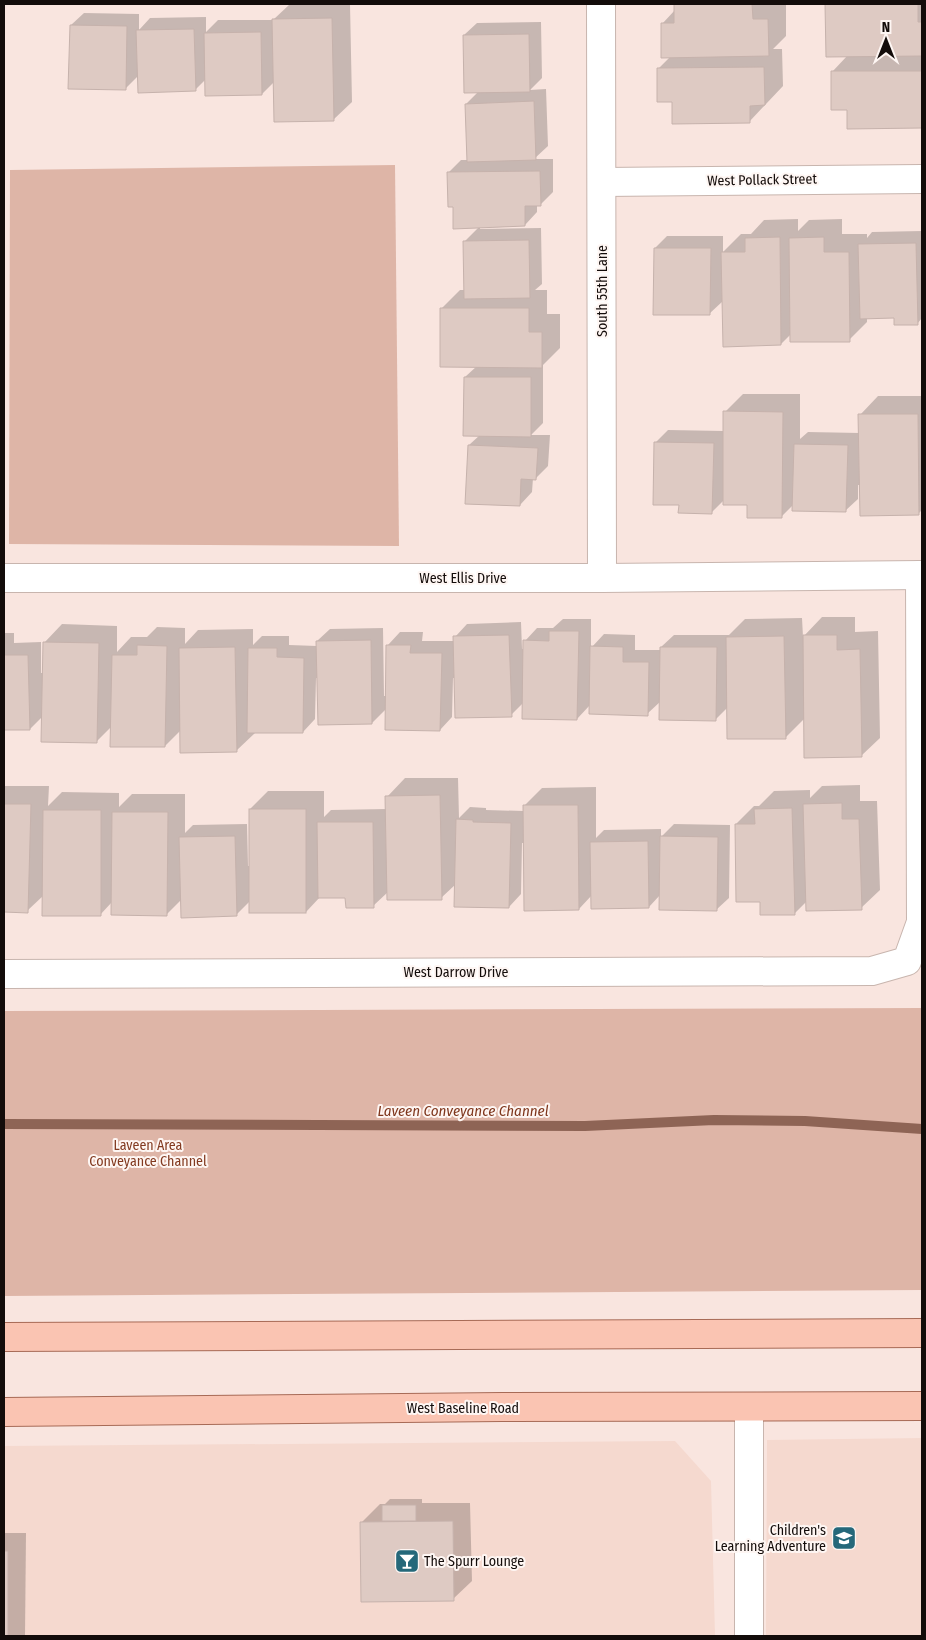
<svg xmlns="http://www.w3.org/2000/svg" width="926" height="1640" viewBox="0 0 926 1640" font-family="'Fira Sans Condensed',sans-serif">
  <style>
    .built { fill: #f5d9cf }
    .green { fill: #deb5a7 }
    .shadow { fill: #0003 }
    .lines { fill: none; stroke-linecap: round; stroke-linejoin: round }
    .stream { stroke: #8e6455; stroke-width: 10 }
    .building { fill: #decac3; stroke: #c6b2ac }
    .minor-casing { stroke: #c8b5ae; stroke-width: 30 }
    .primary-casing { stroke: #a76a56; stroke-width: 30 }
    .minor { stroke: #fff; stroke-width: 28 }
    .primary { stroke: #fac4b2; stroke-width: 28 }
    .labels { text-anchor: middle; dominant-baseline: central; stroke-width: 4; stroke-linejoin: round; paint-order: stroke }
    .street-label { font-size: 14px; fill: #130c0a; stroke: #fef6f3 }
    .park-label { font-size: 14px; fill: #833a20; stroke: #fef6f3 }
    .poi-label { font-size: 14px; fill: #130c0a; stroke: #fef6f3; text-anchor: end }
    .water-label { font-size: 15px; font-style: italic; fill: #7f361c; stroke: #fef6f3 }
  </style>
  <rect width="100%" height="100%" fill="#f9e5df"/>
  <!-- built -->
  <g class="built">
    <polygon points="922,1438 922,1636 766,1636 767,1440"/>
    <polygon points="675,1441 711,1481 715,1636 4,1636 4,1446"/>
  </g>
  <!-- green -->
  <g class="green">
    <polygon points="395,165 399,546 9,544 10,170"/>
    <polygon points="922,1008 922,1290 4,1296 4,1011"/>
  </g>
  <!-- shadow -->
  <g class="shadow">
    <polygon points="290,4 350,4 352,102 333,120 275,81 262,94 206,79 195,90 139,75 125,89 71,25 84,13 139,14 139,30 150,18 206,17 206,32 218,20 273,20"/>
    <polygon points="675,4 786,4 786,36 773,49 782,49 783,86 749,122 673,101 658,69 670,57 662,24 675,10"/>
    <polygon points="827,4 922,4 922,127 848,127 848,108 832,72 848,55 827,56"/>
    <polygon points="541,22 542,78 530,90 546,89 548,146 534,159 553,159 553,192 540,205 537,205 537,212 525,225 480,227 480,229 541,228 542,284 535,290 547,290 547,314 560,314 560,348 543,365 543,423 531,435 550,435 548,466 536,478 533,478 532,492 520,505 469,445 480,435 465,377 477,366 442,308 460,290 465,290 464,242 479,227 455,206 449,172 461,160 469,160 466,104 479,91 464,35 477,23"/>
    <polygon points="798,219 798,231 809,220 842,219 842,234 867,234 867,238 872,232 922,231 922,318 917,324 895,317 867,317 867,322 849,340 792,333 781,344 723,301 709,314 655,248 667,236 723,236 723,252 741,234 751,234 764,220"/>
    <polygon points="743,394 800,394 800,439 808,432 860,433 860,415 878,396 922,396 922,510 918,514 861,485 858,485 858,499 845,511 793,505 781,517 748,503 724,500 712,512 680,504 655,443 668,430 724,431 725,412"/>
    <polygon points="822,617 855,617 855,632 878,631 880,738 861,756 805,718 785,738 728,707 716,719 661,701 647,714 590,705 577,719 523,703 511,715 456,678 453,678 452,717 440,730 386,709 372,723 318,678 316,678 315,719 303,732 255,733 236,751 181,730 165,746 112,726 97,741 43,716 30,729 4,729 4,633 14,633 14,643 41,642 41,673 44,673 44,643 62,624 117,626 117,652 131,637 147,637 157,627 185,628 185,644 198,630 253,629 253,645 262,636 289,636 289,645 317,646 317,641 330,629 383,628 384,696 387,696 388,645 400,632 423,632 422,641 455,641 455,637 467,624 521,622 522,649 524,649 525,641 537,628 553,628 563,619 591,619 591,648 604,634 635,635 635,650 661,650 661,647 674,635 729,635 745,619 802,618 803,637"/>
    <polygon points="405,778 458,778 459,818 470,807 486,808 486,810 524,811 524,806 542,788 596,787 596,838 604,830 661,829 661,837 674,824 730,825 729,898 716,910 660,895 649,907 592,895 579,909 525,843 522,843 521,894 509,907 456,884 441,898 388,892 373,906 347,896 321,896 306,912 250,901 236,915 182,899 166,915 112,902 100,915 44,895 27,911 4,911 4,786 49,786 48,806 62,792 119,793 119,807 132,794 185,794 185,833 193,825 247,824 248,866 250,866 250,809 268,791 324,791 324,817 331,810 387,809 387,797"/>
    <polygon points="860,785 860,801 877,801 880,890 861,908 807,901 794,914 761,901 736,824 754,806 759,806 774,791 810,790 810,798 822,786"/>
    <polygon points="390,1499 422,1499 422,1503 470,1503 472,1581 453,1599 362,1522 380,1504 385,1504"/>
    <polygon points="4,1533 26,1533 25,1636 4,1636"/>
  </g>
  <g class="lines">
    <!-- stream -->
    <polyline class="stream" points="4,1124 585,1126 714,1120 805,1121 922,1129"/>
  </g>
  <!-- building -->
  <g class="building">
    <polygon points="674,4 752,4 753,19 768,19 769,56 661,58 661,23 674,23"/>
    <polygon points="825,4 918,4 918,22 922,22 922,56 826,57"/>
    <polygon points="332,18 334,121 274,122 272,19"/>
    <polygon points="70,25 127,26 126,90 68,89"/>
    <polygon points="194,29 196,91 138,93 136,30"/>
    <polygon points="261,32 262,95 205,96 204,33"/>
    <polygon points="529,34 530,92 464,93 463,35"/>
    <polygon points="764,67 765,105 750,106 750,123 672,124 672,102 657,102 657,68"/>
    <polygon points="831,71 922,71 922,128 847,129 847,110 831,110"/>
    <polygon points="534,101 536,160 467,162 465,104"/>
    <polygon points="540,171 541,206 525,206 525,226 453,229 453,207 448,207 447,172"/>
    <polygon points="780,237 781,345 723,347 721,252 745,252 745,238"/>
    <polygon points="824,237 824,252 849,252 850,342 790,342 789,238"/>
    <polygon points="529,240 530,298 464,299 463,241"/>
    <polygon points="916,243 918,325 894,325 894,318 860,319 858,244"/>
    <polygon points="654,248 711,248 710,315 653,315"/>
    <polygon points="440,308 529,308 529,332 542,332 542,368 440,367"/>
    <polygon points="464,377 531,377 531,437 463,436"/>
    <polygon points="723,411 783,412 782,518 747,518 747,505 723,505"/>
    <polygon points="858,414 918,414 919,515 860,516"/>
    <polygon points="654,442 714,443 712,514 678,513 679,505 653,505"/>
    <polygon points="794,444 848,445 846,512 792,511"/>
    <polygon points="468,445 538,448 536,480 521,479 520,506 465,504"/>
    <polygon points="549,631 579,631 577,720 522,719 523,640 549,641"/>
    <polygon points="509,635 512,717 455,718 453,636"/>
    <polygon points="803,635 837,635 837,650 860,649 862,757 804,758"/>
    <polygon points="784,636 786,739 727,739 726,637"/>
    <polygon points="371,640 372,724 318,725 316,641"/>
    <polygon points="43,642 99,643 97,743 41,742"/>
    <polygon points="137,645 167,646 165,747 110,747 112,655 137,655"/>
    <polygon points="386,645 411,645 410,653 442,653 440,731 385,730"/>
    <polygon points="590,646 623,647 623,662 649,662 648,716 589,714"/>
    <polygon points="235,647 237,752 180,753 179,648"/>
    <polygon points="660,647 717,647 716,721 659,720"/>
    <polygon points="248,648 277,648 277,657 304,658 303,733 247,733"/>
    <polygon points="4,655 28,655 30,730 4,730"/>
    <polygon points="440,795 442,900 387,900 385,796"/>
    <polygon points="842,803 842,819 859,819 862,910 806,911 803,804"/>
    <polygon points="4,804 31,804 28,913 4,912"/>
    <polygon points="523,805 578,805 579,910 524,911"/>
    <polygon points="792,808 795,915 760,915 760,902 736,902 735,824 755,824 754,809"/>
    <rect x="249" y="809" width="57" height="104"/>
    <polygon points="43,810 101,810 101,916 42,916"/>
    <polygon points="112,812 168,812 167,916 111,915"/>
    <polygon points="456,819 473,820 473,822 511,823 509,908 454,907"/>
    <polygon points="317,822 373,822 374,908 346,908 345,898 318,898"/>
    <polygon points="235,836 237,916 181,918 179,837"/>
    <polygon points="660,836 718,837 717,911 659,910"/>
    <polygon points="648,841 649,908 591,909 590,842"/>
    <rect x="382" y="1505" width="34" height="16"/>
    <polygon points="453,1521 454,1601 361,1602 360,1522"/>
    <rect x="4" y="1551" width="4" height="85"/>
  </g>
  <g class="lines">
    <defs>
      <g id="minor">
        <polyline points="601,4 602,578"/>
        <polyline points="602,182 922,179"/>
        <polyline points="4,578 602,578 922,575"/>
        <polyline points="4,974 872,971 907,961 921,922 920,575"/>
        <polyline points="749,1636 749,1407"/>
      </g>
      <g id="primary">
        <polyline points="4,1337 922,1333"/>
        <polyline points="4,1412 502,1407 922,1406"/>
      </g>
    </defs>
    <!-- minor casing -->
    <use href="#minor" class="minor-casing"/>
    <!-- primary casing -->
    <use href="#primary" class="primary-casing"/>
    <!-- minor -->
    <use href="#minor" class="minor"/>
    <!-- primary -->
    <use href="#primary" class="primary"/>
  </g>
  <!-- icons -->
  <defs>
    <symbol id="school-square" viewBox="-11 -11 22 22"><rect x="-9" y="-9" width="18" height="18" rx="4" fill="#25687a" stroke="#fef6f3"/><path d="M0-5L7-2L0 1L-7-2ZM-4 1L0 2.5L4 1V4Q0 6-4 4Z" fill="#fff"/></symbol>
    <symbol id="bar-square" viewBox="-11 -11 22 22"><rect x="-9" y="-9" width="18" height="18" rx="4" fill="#25687a" stroke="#fef6f3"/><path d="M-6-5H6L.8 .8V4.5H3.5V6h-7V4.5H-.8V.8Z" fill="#fff"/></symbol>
  </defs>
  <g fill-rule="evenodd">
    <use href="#school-square" x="830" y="1524" width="28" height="28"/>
    <use href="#bar-square" x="393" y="1547" width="28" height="28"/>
  </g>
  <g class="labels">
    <!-- street labels -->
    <g class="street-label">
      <text transform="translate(762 180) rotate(-1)">West Pollack Street</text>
      <text transform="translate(602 291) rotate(-90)">South 55th Lane</text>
      <text x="463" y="578">West Ellis Drive</text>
      <text x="456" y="972">West Darrow Drive</text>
      <text x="463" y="1408">West Baseline Road</text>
    </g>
    <!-- park labels -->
    <g class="park-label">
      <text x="148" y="1145">Laveen Area<tspan x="148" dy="16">Conveyance Channel</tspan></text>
    </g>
    <!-- poi labels -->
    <g class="poi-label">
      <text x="826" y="1530">Children's<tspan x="826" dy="16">Learning Adventure</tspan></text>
      <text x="424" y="1561" text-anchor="start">The Spurr Lounge</text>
    </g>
    <!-- water labels -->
    <g class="water-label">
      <text x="463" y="1111">Laveen Conveyance Channel</text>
    </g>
  </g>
  <!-- border -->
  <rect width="926" height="1640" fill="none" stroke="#130c0a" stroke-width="10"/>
  <!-- north arrow -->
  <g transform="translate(886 40)" stroke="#fef6f3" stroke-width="4" paint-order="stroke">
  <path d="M0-4L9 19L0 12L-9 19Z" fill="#130c0a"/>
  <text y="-8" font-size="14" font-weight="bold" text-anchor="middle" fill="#130c0a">N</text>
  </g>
</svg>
